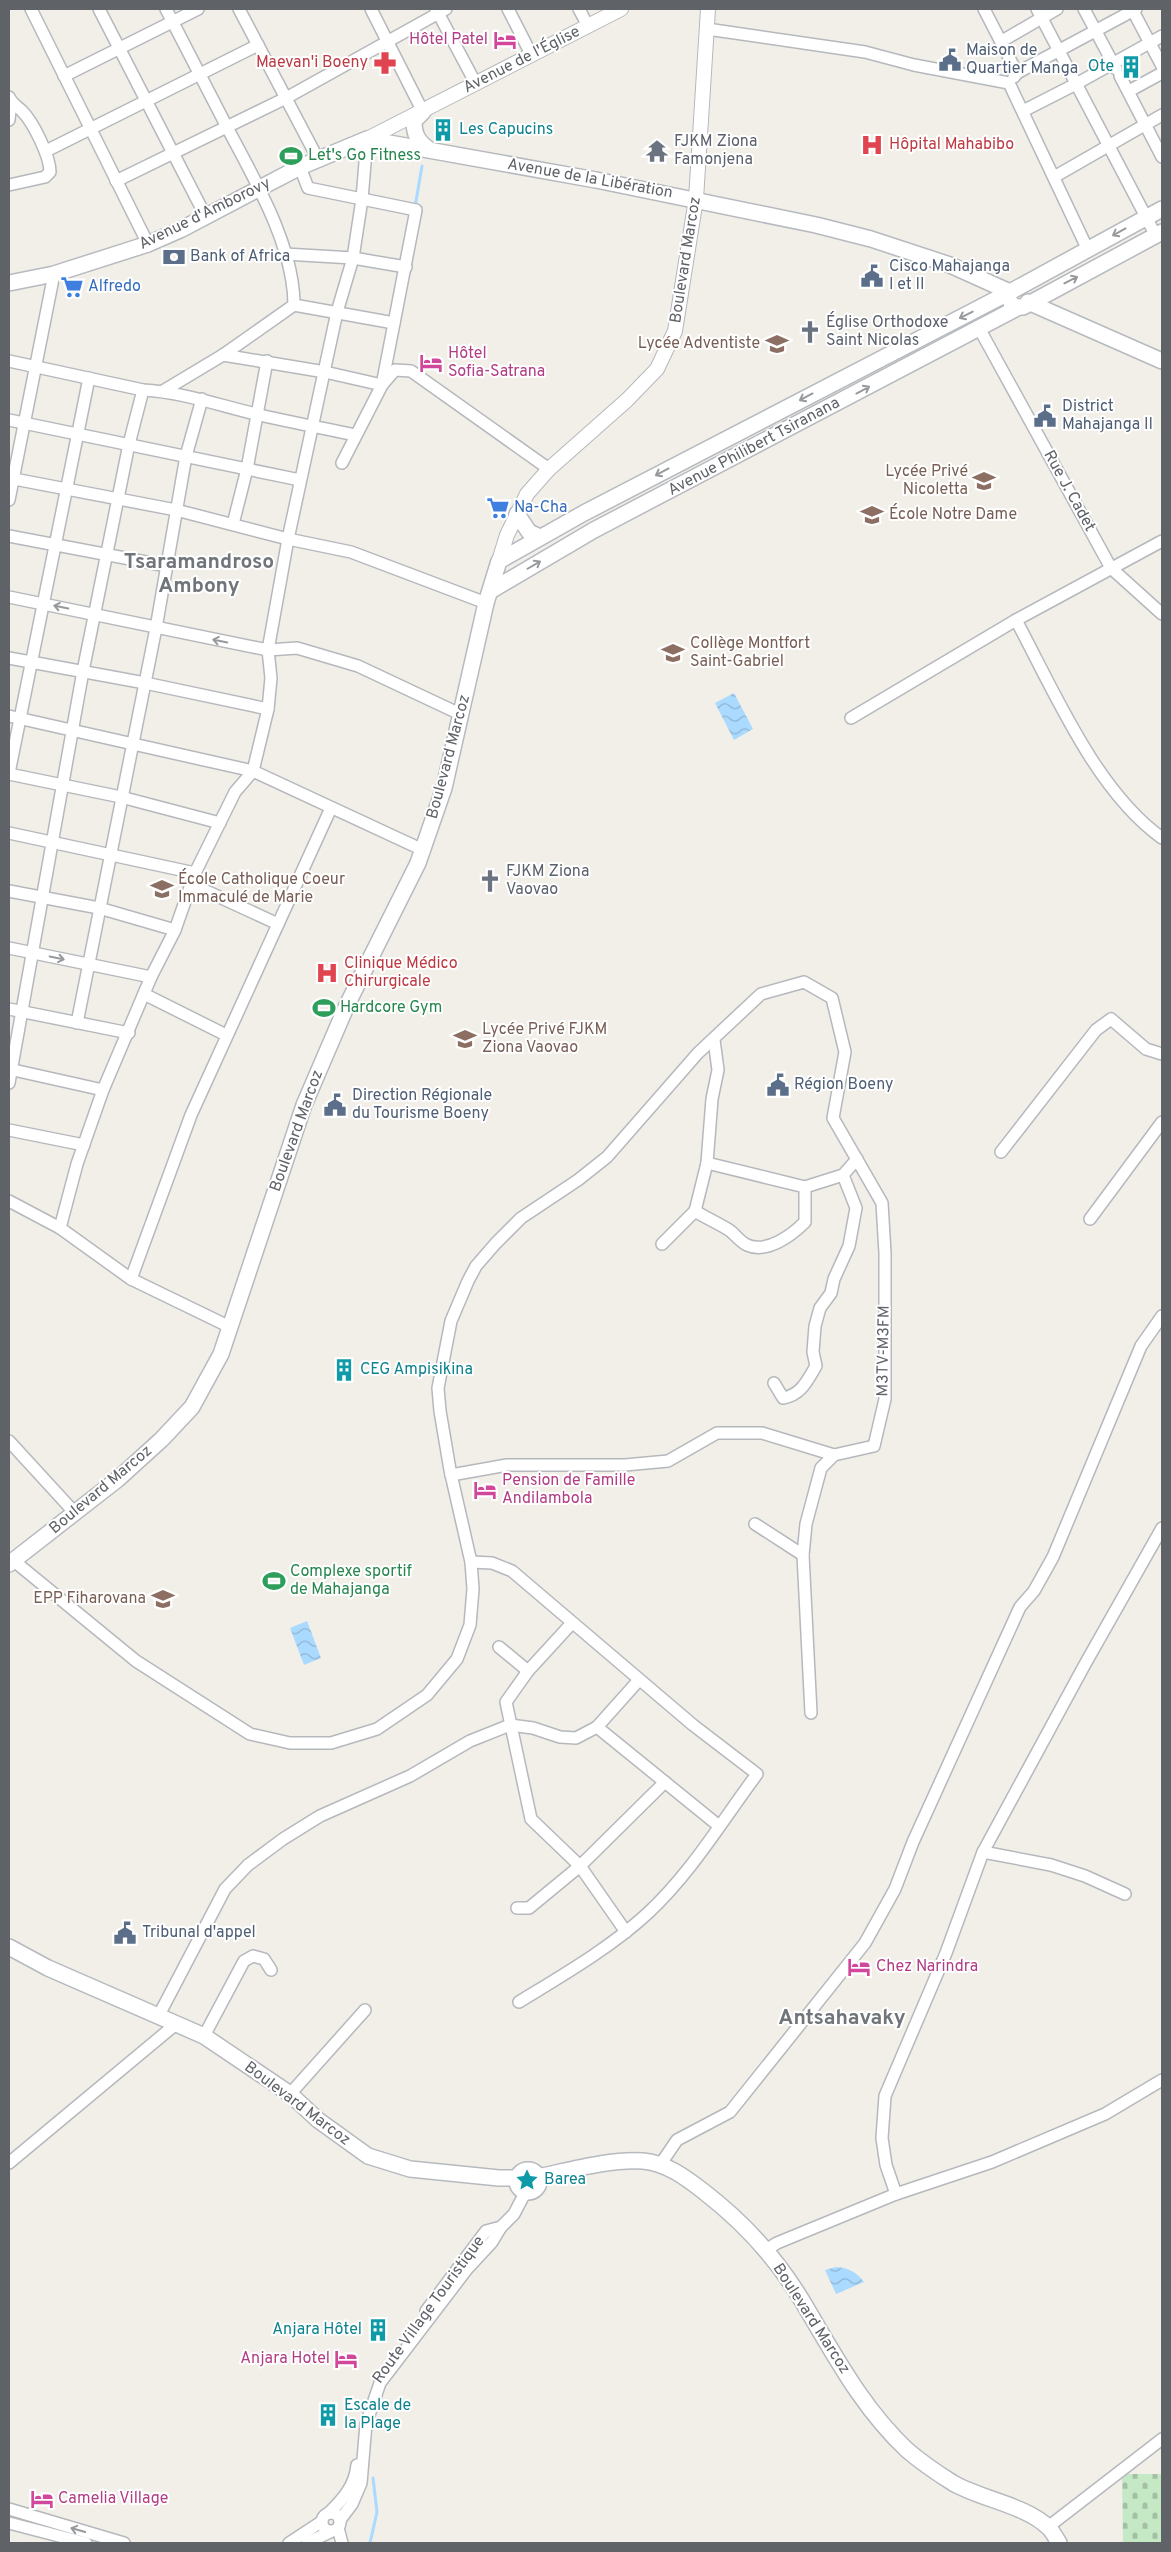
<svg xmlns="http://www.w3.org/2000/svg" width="1171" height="2552" viewBox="0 0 1171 2552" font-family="Overpass,sans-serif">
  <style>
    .cemetery { fill: url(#cemetery-stones) }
    .water { fill: url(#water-waves) }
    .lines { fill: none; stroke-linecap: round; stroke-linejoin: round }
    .stream { stroke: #aadaff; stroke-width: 3 }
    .minor-casing { stroke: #b5b8bc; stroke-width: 14 }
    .tertiary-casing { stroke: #b5b8bc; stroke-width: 16 }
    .secondary-casing { stroke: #b6babf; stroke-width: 18 }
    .minor { stroke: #fff; stroke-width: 11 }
    .tertiary { stroke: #fff; stroke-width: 14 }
    .secondary { stroke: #fff; stroke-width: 15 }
    .oneway { stroke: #979a9d }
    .labels { text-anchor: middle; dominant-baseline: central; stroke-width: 4; stroke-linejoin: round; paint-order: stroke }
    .hotel-label { font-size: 16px; fill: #b23c85; stroke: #fff; text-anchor: start }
    .service-label { font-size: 16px; fill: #4e5e75; stroke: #fff; text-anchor: start }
    .street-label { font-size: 16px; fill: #5f6368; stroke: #fff }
    .health-label { font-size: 16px; fill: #be3a42; stroke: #fff; text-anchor: start }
    .culture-label { font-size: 16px; fill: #0d838f; stroke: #fff; text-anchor: start }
    .worship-label { font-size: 16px; fill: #5b616d; stroke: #fff; text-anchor: start }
    .leisure-label { font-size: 16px; fill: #27864d; stroke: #fff; text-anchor: start }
    .shop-label { font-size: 16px; fill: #366cbe; stroke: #fff; text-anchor: start }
    .education-label { font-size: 16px; fill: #785e54; stroke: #fff; text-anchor: start }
    .district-label { font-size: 21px; font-weight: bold; fill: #70757a; stroke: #fff }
  </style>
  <defs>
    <pattern id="cemetery-stones" width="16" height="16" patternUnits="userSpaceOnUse" patternTransform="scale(1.25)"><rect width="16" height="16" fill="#c5e8c5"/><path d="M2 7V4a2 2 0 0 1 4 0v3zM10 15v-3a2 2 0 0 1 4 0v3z" fill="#a3c0a4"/></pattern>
    <pattern id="water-waves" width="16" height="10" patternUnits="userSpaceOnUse" patternTransform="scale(1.25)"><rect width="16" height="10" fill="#aadaff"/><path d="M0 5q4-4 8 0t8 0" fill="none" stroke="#8eb4d2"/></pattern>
  </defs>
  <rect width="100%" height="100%" fill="#f1efe8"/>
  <!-- cemetery -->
  <polygon class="cemetery" points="1122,2474 1162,2474 1162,2543 1123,2543"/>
  <!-- water -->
  <g class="water">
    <polygon points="734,693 753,729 734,740 715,703"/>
    <polygon points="307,1621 321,1658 304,1665 290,1628"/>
    <path d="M836,2267C849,2268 856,2272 864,2282L836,2294L825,2270Z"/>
  </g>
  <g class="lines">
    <!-- stream -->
    <g class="stream">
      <polyline points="415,207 422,166"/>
      <polyline points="370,2543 377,2512 373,2478"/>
    </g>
    <defs>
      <g id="minor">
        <polyline points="31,9 148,244"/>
        <polyline points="99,9 206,217"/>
        <polyline points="239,9 319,161"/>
        <polyline points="371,9 423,112"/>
        <polyline points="436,9 476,84"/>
        <polyline points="508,9 531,54"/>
        <polyline points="579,9 588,26"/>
        <polyline points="984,9 1017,73 1014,77"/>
        <polyline points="1037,9 1156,236"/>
        <polyline points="1084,9 1116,69"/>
        <polyline points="1132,9 1162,66"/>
        <polyline points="707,29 865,52 914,65 1009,83 1088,250"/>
        <polyline points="1002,41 1057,9"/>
        <polyline points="1017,73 1136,9"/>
        <polyline points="64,76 198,9"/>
        <polyline points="1120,76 1162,157"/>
        <polyline points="1129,91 1162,73"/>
        <path d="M9,97C12,104 17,106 22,111C33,122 50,156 50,172L45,177L9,185"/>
        <polyline points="1023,111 1076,84 1162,36"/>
        <polyline points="9,120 11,102"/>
        <polyline points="46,151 258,45"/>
        <polyline points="300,167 308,188 416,210 382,385 342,463"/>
        <polyline points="1054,177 1162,115"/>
        <polyline points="116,181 286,98 446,9"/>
        <polyline points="285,254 353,258 406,267"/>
        <polyline points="294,305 394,323"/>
        <polyline points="979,328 1111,568 1162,614"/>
        <polyline points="223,355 325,372 382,385 395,370 411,371 549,469"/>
        <path d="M9,361L143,390C182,392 218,405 256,414C289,422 322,428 355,435"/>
        <path d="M163,391L223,355L294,305C294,247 256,182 229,131C208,90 187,50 166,9"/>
        <polyline points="9,420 300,480"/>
        <polyline points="9,478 176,510 288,539 351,552 486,603"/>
        <polyline points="9,500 54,274"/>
        <polyline points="233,524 247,469 267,361"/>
        <polyline points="9,536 167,566"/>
        <polyline points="9,597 268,650 297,648 358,666 460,714"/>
        <path d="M1016,620C1054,691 1096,791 1162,838"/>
        <polyline points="9,658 145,683 268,709"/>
        <polyline points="9,716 253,771 423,850"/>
        <polyline points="851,718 1016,620 1162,541"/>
        <polyline points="9,773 89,378"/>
        <polyline points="9,774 121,797 220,823"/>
        <polyline points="9,833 195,873"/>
        <polyline points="191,884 278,924"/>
        <polyline points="9,891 99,908 175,930"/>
        <polyline points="9,948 151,977"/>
        <polyline points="144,994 226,1035"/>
        <polyline points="9,1009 129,1033"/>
        <polyline points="77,1023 156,628 186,456 202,399"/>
        <polyline points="9,1069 103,1090"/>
        <polyline points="9,1083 83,671 129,444 143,390"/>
        <polyline points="9,1130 84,1145"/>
        <polyline points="1001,1152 1096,1030 1111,1019 1146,1049 1162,1054"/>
        <polyline points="707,1163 805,1187"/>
        <polyline points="9,1201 60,1228 131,1279 230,1327"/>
        <polyline points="695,1211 707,1163 712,1099 718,1070 714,1040"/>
        <polyline points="1090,1219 1162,1122"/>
        <polyline points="60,1228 77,1164 103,1090 151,977 175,930 195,873 235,792 253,771 268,709 271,678 268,650 288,539 337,312 353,258 362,199 367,139"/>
        <path d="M662,1244L695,1211C706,1218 718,1223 729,1230C735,1234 740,1242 747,1245C767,1254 792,1235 805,1222V1187L843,1175L857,1159"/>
        <polyline points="131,1279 191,1115 331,808"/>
        <path d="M774,1383L783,1398C801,1395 807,1381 816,1366L813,1352L815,1326L820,1308L831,1293L834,1279L849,1246L856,1208L843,1175"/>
        <polyline points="9,1441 75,1513"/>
        <polyline points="451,1475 507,1465 625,1465 668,1461 717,1433 762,1433 834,1455"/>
        <polyline points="755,1524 803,1555"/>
        <polyline points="14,1561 136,1661 250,1734 290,1743 331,1743 377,1729 427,1695 457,1659 470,1625 473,1589 471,1562 450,1470 440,1411 438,1388 451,1321 468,1281 476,1266 496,1243 521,1218 578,1180 607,1157 698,1053 761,994 804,982 832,998 845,1052 833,1118 882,1203 885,1253 885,1399 874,1446 834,1455 821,1468 806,1524 803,1555 811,1713"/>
        <path d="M471,1562L492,1563L512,1571L693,1725L757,1774C722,1821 691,1873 648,1913C610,1948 563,1975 519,2002"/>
        <polyline points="572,1623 528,1671 506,1702 531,1819 580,1866 626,1932"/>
        <polyline points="499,1647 528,1671"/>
        <polyline points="597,1727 719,1826"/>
        <polyline points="983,1852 1051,1865 1085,1876 1125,1894"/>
        <polyline points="517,1908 529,1908 580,1866 665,1782"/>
        <polyline points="159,2015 225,1889 248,1865 283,1839 320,1816 410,1776 470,1741 510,1725 533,1728 560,1737 576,1738 597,1727 639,1680"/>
        <polyline points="204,2036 244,1961 253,1956 264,1959 271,1970"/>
        <polyline points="290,2094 365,2010"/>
        <polyline points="9,2163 176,2024"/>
        <polyline points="660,2165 677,2140 730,2112 865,1943 895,1889 913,1842 1020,1607 1034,1591 1053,1557 1141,1346 1162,1316"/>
        <polyline points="896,2194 886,2165 882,2138 885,2096 946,1953 983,1852 1084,1666 1162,1528"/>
        <polyline points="766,2250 777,2243 896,2194 992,2162 1105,2114 1162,2080"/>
        <polyline points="426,2311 486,2231 501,2227"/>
        <polyline points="9,2509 124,2543"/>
        <circle cx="331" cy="2522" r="9"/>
        <path d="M329,2513C343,2499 355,2486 357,2465"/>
        <polyline points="340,2520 352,2504 361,2483 366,2424 380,2383 467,2269 492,2242 501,2227 514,2214 526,2191"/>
        <polyline points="9,2523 86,2543"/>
        <polyline points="1048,2527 1162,2439"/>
        <polyline points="338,2528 342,2543"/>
        <polyline points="289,2543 321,2522"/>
        <polyline points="307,2543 330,2532"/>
      </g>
      <g id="tertiary">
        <polyline points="367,139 621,9"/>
        <polyline points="499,561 507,535 527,494 549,469 627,400 657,369 675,331 696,199 708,9"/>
      </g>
      <g id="secondary">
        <path d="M423,112L414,121C414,135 418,142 430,150"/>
        <polyline points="9,283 54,274 148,244 180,230 300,167 367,139 596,180 816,225 871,239 950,265 1010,292"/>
        <polyline points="1028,302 1162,361"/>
        <polyline points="1011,303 1015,307 1023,307 1162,232"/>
        <polyline points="517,514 529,532 540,537"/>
        <polyline points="492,590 594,530 1019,307"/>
        <polyline points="9,1564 118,1479 162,1439 192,1407 221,1354 304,1105 347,1005 418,863 444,788 486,603 499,561 584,513 1010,292 1162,209"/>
        <polyline points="9,1947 48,1968 204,2036 290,2094 318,2120 368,2156 410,2169 499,2178 518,2178"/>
        <circle cx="528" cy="2181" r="11"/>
        <path d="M538,2177C571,2170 609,2159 643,2161C666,2163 685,2177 703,2191C742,2221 775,2256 801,2299C833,2352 861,2407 907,2450C921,2462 937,2473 953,2483C980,2499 1026,2505 1049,2528C1053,2532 1056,2538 1059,2543"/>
      </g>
    </defs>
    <!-- minor casing -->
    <use href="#minor" class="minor-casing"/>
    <!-- tertiary casing -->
    <use href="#tertiary" class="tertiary-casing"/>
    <!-- secondary casing -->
    <use href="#secondary" class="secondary-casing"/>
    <!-- minor -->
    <use href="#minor" class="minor"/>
    <!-- tertiary -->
    <use href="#tertiary" class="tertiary"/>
    <!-- secondary -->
    <use href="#secondary" class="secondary"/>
  </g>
  <!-- one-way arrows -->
  <defs><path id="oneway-shaft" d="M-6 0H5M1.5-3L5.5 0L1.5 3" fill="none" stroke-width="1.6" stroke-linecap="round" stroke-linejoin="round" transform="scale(1.25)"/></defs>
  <g class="oneway">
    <use href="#oneway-shaft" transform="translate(1119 232) rotate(151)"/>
    <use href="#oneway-shaft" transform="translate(1071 280) rotate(-27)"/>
    <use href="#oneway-shaft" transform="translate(966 315) rotate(153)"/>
    <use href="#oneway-shaft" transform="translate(863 390) rotate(-28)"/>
    <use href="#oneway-shaft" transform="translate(806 397) rotate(152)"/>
    <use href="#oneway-shaft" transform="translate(662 472) rotate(152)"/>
    <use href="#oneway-shaft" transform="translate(534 565) rotate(-30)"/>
    <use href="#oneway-shaft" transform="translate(61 607) rotate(-168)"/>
    <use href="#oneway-shaft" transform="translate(220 641) rotate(-169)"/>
    <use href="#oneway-shaft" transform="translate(57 958) rotate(12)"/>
    <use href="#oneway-shaft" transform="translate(78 2530) rotate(-164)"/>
  </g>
  <!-- icons -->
  <defs>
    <symbol id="hotel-bare" viewBox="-9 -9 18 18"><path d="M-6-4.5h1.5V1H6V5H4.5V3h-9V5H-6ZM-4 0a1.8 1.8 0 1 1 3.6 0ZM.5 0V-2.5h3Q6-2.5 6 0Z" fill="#d1479c" stroke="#fff" stroke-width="2.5" paint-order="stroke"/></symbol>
    <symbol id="civic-bare" viewBox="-9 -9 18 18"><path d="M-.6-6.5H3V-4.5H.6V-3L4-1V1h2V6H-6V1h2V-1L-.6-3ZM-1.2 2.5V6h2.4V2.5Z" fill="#5c6f8a" stroke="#fff" stroke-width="2.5" paint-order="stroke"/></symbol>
    <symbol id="pharmacy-bare" viewBox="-9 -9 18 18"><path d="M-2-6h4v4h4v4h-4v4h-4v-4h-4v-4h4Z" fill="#e0444e" stroke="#fff" stroke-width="2.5" paint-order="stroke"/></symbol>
    <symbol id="building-bare" viewBox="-9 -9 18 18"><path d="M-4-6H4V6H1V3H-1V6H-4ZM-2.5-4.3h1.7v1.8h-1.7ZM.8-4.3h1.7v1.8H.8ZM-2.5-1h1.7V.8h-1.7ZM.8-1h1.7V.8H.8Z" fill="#0f9aa8" stroke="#fff" stroke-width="2.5" paint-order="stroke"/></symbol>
    <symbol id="hospital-bare" viewBox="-9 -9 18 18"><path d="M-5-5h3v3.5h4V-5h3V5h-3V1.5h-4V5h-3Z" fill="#e0444e" stroke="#fff" stroke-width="2.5" paint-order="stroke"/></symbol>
    <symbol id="temple-bare" viewBox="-9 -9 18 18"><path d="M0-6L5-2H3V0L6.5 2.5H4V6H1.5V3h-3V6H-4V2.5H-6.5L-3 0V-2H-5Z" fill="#6b7280" stroke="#fff" stroke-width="2.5" paint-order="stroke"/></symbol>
    <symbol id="stadium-bare" viewBox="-9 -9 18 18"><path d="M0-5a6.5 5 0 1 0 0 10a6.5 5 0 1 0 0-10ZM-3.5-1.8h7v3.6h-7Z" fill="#2e9e5b" stroke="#fff" stroke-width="2.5" paint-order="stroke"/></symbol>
    <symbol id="bank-bare" viewBox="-9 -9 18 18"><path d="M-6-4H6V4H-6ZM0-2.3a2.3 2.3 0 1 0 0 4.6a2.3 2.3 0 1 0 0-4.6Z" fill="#5c6f8a" stroke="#fff" stroke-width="2.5" paint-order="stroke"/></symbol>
    <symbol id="supermarket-bare" viewBox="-9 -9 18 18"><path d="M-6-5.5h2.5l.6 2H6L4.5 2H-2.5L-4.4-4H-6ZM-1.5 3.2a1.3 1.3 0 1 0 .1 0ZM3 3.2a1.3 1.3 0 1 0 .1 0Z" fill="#3f7fe0" stroke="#fff" stroke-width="2.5" paint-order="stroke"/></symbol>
    <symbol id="church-bare" viewBox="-9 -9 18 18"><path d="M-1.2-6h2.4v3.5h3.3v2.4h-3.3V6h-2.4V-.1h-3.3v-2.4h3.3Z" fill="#6b7280" stroke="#fff" stroke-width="2.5" paint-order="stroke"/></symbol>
    <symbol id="school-bare" viewBox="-9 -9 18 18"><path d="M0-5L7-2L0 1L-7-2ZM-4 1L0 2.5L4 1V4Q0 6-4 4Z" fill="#8d6e63" stroke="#fff" stroke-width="2.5" paint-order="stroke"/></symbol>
    <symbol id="sight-bare" viewBox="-9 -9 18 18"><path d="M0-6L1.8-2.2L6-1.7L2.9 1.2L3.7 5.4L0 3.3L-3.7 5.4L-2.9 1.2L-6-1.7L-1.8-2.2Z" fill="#0f9aa8" stroke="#fff" stroke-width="2.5" paint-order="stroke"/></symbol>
  </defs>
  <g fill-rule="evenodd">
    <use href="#hotel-bare" x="489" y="24" width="32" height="32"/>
    <use href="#civic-bare" x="934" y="44" width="32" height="32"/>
    <use href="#pharmacy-bare" x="369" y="47" width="32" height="32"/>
    <use href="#building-bare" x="1115" y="51" width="32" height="32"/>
    <use href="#building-bare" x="427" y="114" width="32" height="32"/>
    <use href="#hospital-bare" x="856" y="129" width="32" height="32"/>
    <use href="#temple-bare" x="641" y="135" width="32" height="32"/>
    <use href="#stadium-bare" x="275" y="140" width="32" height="32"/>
    <use href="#bank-bare" x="158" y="241" width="32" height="32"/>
    <use href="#civic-bare" x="856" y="260" width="32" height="32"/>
    <use href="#supermarket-bare" x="56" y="271" width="32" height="32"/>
    <use href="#church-bare" x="794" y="316" width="32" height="32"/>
    <use href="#school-bare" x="761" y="328" width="32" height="32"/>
    <use href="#hotel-bare" x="415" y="347" width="32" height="32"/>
    <use href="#civic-bare" x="1029" y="400" width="32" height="32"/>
    <use href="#school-bare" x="968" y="465" width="32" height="32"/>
    <use href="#supermarket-bare" x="482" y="492" width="32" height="32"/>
    <use href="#school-bare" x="856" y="499" width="32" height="32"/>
    <use href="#school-bare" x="657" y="637" width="32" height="32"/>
    <use href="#church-bare" x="474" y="865" width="32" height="32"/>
    <use href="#school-bare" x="146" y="873" width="32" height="32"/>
    <use href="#hospital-bare" x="311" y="957" width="32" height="32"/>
    <use href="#stadium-bare" x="308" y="992" width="32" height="32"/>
    <use href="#school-bare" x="449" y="1023" width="32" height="32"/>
    <use href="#civic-bare" x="762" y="1069" width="32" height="32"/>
    <use href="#civic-bare" x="319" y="1089" width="32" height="32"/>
    <use href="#building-bare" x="328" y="1354" width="32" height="32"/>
    <use href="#hotel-bare" x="469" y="1474" width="32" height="32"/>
    <use href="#stadium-bare" x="258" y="1565" width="32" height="32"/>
    <use href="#school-bare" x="147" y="1583" width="32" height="32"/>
    <use href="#civic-bare" x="109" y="1917" width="32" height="32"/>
    <use href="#hotel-bare" x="843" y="1951" width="32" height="32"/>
    <use href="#sight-bare" x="511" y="2164" width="32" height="32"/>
    <use href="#building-bare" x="362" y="2314" width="32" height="32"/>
    <use href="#hotel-bare" x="330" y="2343" width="32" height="32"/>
    <use href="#building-bare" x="312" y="2399" width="32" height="32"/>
    <use href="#hotel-bare" x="26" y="2483" width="32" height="32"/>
  </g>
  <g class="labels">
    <!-- hotel labels -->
    <g class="hotel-label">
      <text x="488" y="40" text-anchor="end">Hôtel Patel</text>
      <text x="448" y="354">Hôtel<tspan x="448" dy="18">Sofia-Satrana</tspan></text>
      <text x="502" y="1481">Pension de Famille<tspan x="502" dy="18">Andilambola</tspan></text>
      <text x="876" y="1967">Chez Narindra</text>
      <text x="330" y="2359" text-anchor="end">Anjara Hotel</text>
      <text x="58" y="2499">Camelia Village</text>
    </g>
    <!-- service labels -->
    <g class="service-label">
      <text x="966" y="51">Maison de<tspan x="966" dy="18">Quartier Manga</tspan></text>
      <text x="190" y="257">Bank of Africa</text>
      <text x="889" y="267">Cisco Mahajanga<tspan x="889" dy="18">I et II</tspan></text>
      <text x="1062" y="407">District<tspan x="1062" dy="18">Mahajanga II</tspan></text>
      <text x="794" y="1085">Région Boeny</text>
      <text x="352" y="1096">Direction Régionale<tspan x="352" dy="18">du Tourisme Boeny</tspan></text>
      <text x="142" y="1933">Tribunal d'appel</text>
    </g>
    <!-- street labels -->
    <g class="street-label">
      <text transform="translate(522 60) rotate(-27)">Avenue de l'Église</text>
      <text transform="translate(590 179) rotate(10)">Avenue de la Libération</text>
      <text transform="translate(205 214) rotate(-26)">Avenue d'Amborovy</text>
      <text transform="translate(686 260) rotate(-81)">Boulevard Marcoz</text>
      <text transform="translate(754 447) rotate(-28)">Avenue Philibert Tsiranana</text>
      <text transform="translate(1069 491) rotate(61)">Rue J. Cadet</text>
      <text transform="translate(449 757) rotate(-75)">Boulevard Marcoz</text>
      <text transform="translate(297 1131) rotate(-70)">Boulevard Marcoz</text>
      <text transform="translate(884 1351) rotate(-89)">M3TV-M3FM</text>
      <text transform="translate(101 1490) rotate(-40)">Boulevard Marcoz</text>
      <text transform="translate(297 2104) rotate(37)">Boulevard Marcoz</text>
      <text transform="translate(429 2310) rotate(-54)">Route Village Touristique</text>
      <text transform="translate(811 2319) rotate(57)">Boulevard Marcoz</text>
    </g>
    <!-- health labels -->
    <g class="health-label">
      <text x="368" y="63" text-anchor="end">Maevan'i Boeny</text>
      <text x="889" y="145">Hôpital Mahabibo</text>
      <text x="344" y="964">Clinique Médico<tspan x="344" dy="18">Chirurgicale</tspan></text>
    </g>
    <!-- culture labels -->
    <g class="culture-label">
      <text x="1114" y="67" text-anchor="end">Ote</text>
      <text x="459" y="130">Les Capucins</text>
      <text x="360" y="1370">CEG Ampisikina</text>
      <text x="544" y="2180">Barea</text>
      <text x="362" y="2330" text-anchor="end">Anjara Hôtel</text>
      <text x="344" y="2406">Escale de<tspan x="344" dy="18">la Plage</tspan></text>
    </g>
    <!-- worship labels -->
    <g class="worship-label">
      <text x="674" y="142">FJKM Ziona<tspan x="674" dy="18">Famonjena</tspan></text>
      <text x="826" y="323">Église Orthodoxe<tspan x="826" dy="18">Saint Nicolas</tspan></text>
      <text x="506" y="872">FJKM Ziona<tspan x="506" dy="18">Vaovao</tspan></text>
    </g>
    <!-- leisure labels -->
    <g class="leisure-label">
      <text x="308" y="156">Let's Go Fitness</text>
      <text x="340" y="1008">Hardcore Gym</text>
      <text x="290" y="1572">Complexe sportif<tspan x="290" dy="18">de Mahajanga</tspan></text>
    </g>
    <!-- shop labels -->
    <g class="shop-label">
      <text x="88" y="287">Alfredo</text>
      <text x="514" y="508">Na-Cha</text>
    </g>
    <!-- education labels -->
    <g class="education-label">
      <text x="760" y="344" text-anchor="end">Lycée Adventiste</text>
      <text x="968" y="472" text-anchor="end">Lycée Privé<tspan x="968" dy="18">Nicoletta</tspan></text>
      <text x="889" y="515">École Notre Dame</text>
      <text x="690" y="644">Collège Montfort<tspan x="690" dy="18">Saint-Gabriel</tspan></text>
      <text x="178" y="880">École Catholique Coeur<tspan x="178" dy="18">Immaculé de Marie</tspan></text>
      <text x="482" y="1030">Lycée Privé FJKM<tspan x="482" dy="18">Ziona Vaovao</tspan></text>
      <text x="146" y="1599" text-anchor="end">EPP Fiharovana</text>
    </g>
    <!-- district labels -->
    <g class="district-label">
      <text x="199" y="562">Tsaramandroso<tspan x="199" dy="24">Ambony</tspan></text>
      <text x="842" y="2018">Antsahavaky</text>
    </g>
  </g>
  <!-- border -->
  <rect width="1171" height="2552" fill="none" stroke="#5f6368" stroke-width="20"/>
</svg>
